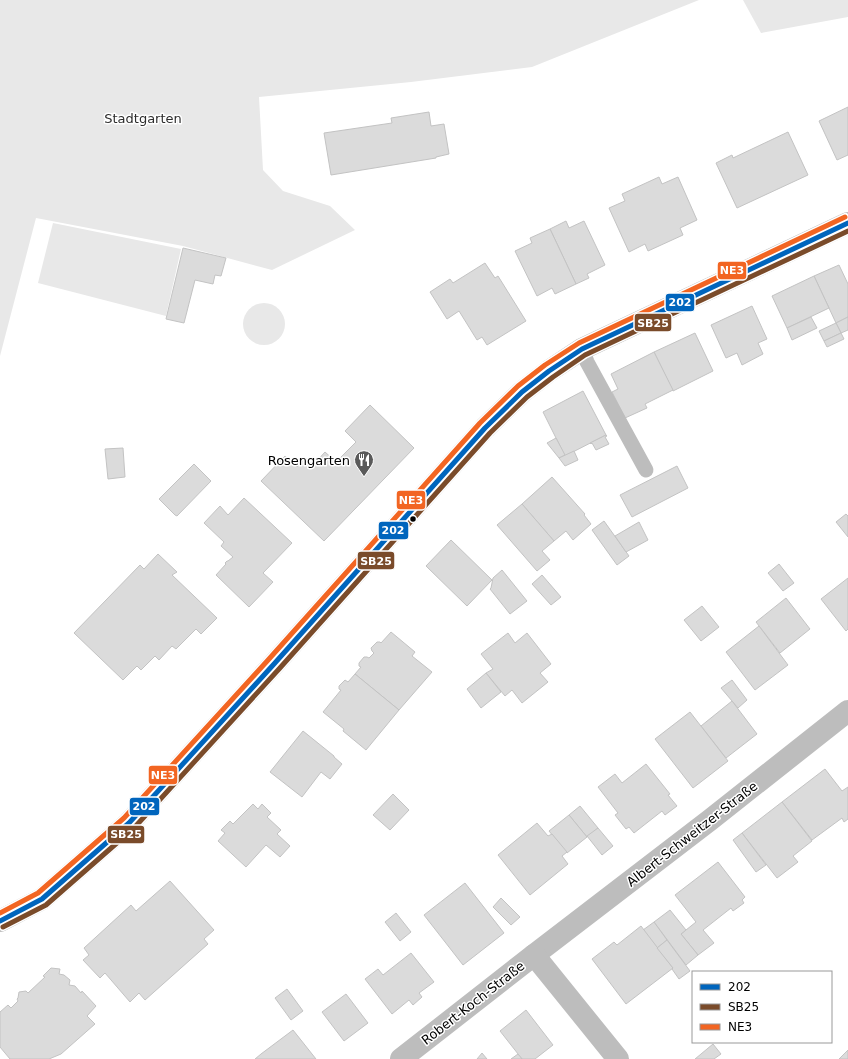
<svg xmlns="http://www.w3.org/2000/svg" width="848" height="1059" viewBox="0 0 848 1059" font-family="'DejaVu Sans',sans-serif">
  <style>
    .green { fill: #e8e8e8 }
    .building { fill: #dbdbdb; stroke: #c3c3c3 }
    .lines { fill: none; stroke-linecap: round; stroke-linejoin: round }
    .lane { stroke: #bdbdbd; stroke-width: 15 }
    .street { stroke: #bdbdbd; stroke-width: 22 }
    .secondary { stroke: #bfbfbf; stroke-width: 22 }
    .bus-1-casing { stroke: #fff; stroke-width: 8 }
    .bus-2-casing { stroke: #fff; stroke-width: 8 }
    .bus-3-casing { stroke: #fff; stroke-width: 8 }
    .bus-1 { stroke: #0065bd; stroke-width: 5 }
    .bus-2 { stroke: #7a4b2a; stroke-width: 5 }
    .bus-3 { stroke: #f26522; stroke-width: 5 }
    .bus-dot { fill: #000; stroke: #fff; stroke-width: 1.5 }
    .labels { text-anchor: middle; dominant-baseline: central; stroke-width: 3; stroke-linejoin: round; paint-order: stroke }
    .park-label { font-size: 13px; fill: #2c2c2c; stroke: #fff }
    .poi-label { font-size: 13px; fill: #000; stroke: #fff; text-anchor: end }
    .street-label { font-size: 13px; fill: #000; stroke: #fff }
    .line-badge { stroke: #fff; stroke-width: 1.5 }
    .badge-label { font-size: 11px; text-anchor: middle; font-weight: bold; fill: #fff }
  </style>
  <rect width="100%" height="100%" fill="#fff"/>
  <!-- green -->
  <g class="green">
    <polygon points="0,0 699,0 532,67 411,82 259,97 263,170 283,191 330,206 355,230 272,270 183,246 36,218 0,356"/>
    <polygon points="743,0 848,0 848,17 761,33"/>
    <polygon points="53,223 181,249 166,316 38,283"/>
    <circle cx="264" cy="324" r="21"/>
  </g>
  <!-- building -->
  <g class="building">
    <polygon points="848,107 848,155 837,160 819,121"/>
    <polygon points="429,112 431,126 444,124 449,154 436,157 436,158 331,175 324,133 392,123 391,118"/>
    <polygon points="788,132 808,175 737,208 716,163 732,155 733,158"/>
    <polygon points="659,177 662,184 678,177 697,220 680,228 683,235 648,251 645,244 629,252 609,208 625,201 622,194"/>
    <polygon points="566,221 569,228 584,221 605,265 587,274 589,278 576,284 550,229"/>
    <polygon points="550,229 576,284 555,294 552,288 537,296 515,251 532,243 530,238"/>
    <polygon points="183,248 226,258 221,276 215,275 213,284 195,280 184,323 166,319"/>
    <polygon points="485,263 495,278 498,276 526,321 487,345 482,337 477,340 459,311 447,319 430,292 450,279 453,283"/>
    <polygon points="839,265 848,284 848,317 836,323 814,276"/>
    <polygon points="814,276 829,308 787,328 772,296"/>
    <polygon points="752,306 767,339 758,343 763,354 742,365 737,353 726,358 711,325"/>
    <polygon points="811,317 817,328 792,340 787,328"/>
    <polygon points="848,317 848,330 841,333 836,323"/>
    <polygon points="836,323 841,333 824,341 819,331"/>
    <polygon points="695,333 713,371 673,391 654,352"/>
    <polygon points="841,333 844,339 827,347 824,341"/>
    <polygon points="654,352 673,390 645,404 647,408 625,418 612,392 618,389 611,374"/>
    <polygon points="583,391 606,435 565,456 543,412"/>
    <polygon points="370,405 414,448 324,541 261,481 285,456 297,467 306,458 313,465 325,452 336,462 356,442 345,431"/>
    <polygon points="606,435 607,436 605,437 609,444 596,450 592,443 591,444 590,443"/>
    <polygon points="556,438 565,455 559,458 547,443"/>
    <polygon points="123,448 125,477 108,479 105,449"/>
    <polygon points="574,451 578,460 565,466 559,458"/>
    <polygon points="194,464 211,481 177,516 175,515 159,499"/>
    <polygon points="677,466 688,488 632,517 620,495"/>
    <polygon points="552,477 585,514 584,515 591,524 573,540 566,531 554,541 522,504"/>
    <polygon points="244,498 292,543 263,573 273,582 249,607 216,575 226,564 225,563 227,561 228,561 233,557 221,546 224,542 204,523 220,506 228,515"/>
    <polygon points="522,504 554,541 542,551 550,560 537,571 497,525"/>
    <polygon points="846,514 848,516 848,537 836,522"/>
    <polygon points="604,521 629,556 617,565 592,530"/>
    <polygon points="639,522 648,540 626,552 615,536"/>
    <polygon points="451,540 492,580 467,606 426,566"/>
    <polygon points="158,554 177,572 172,575 217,618 201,634 196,629 176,649 172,646 159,660 155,656 141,670 137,666 123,680 74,633 140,565 144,569"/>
    <polygon points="779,564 794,583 783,591 768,573"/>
    <polygon points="502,570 527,601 510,614 490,589 491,588 493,578"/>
    <polygon points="542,575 561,597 551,605 532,584"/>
    <polygon points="848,578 848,629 846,631 821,599"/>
    <polygon points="786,598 810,629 780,653 756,622"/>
    <polygon points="702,606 719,627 701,641 684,620"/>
    <polygon points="759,626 788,665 755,690 726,652"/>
    <polygon points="391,632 415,652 412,656 432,672 399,710 355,674 361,667 359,666 359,663 364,657 367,657 369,658 374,653 372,651 371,648 377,642 380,642 381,643"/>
    <polygon points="508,633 515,643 527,633 551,664 540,673 548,682 522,703 512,690 505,696 486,673 493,669 481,654"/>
    <polygon points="486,673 501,692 481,708 467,689"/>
    <polygon points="355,674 399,710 366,750 343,731 344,729 323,712 341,690 339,689 339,686 345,680 348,682"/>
    <polygon points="732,680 747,700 738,708 721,688"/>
    <polygon points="732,701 757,734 726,758 701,726"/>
    <polygon points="690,712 728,761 693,788 655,739"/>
    <polygon points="303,731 334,756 334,757 342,764 330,779 321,772 302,797 270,772"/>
    <polygon points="646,764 670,794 668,795 677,806 665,815 662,811 634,833 629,827 626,829 615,815 618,813 598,787 615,774 622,783"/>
    <polygon points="825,769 842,791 848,787 848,819 844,822 842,818 812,840 782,802"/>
    <polygon points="393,794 409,810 390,830 373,815"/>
    <polygon points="782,802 812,841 793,856 798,862 777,878 742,833"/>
    <polygon points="253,804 258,809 262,804 271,813 267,817 281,830 277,834 290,846 280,857 266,845 246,867 218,841 225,833 221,830 230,821 233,824"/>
    <polygon points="580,806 598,828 587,837 569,815"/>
    <polygon points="569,815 587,837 567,853 549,831"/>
    <polygon points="537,823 548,836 552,834 567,852 562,856 568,864 530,895 498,855"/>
    <polygon points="598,828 613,846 602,855 587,836"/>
    <polygon points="742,833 766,865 756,872 733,840"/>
    <polygon points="718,862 745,897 742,900 744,903 733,911 731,908 703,930 714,943 698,955 681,934 696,922 675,895"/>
    <polygon points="170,881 214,930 204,939 208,944 145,1000 139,993 130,1002 105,973 100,978 83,960 89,955 84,948 131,905 136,911"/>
    <polygon points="465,883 504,933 463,965 424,915"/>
    <polygon points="501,898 520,917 511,925 493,907"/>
    <polygon points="670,910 686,930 681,934 698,955 686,965 654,922"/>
    <polygon points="396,913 411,932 400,941 385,922"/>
    <polygon points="654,922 667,940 657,948 643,930"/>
    <polygon points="641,926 673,968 626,1004 592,959 614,942 617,945"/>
    <polygon points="667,940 690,971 679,979 672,969 673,968 657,948"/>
    <polygon points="411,953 434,982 419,993 422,997 413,1005 409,1000 392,1014 365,979 378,969 383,975"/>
    <polygon points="51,968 60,969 59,974 64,975 70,980 69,985 75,986 81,993 82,991 96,1006 87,1016 95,1024 61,1054 49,1059 10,1059 0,1047 0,1012 8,1005 11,1008 18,1001 17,999 18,998 19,992 26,991 28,993 45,977 43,976"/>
    <polygon points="287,989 303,1011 291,1020 275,998"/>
    <polygon points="346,994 368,1023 344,1041 322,1012"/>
    <polygon points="526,1010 553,1045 535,1059 522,1059 500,1031"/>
    <polygon points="293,1030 316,1059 255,1059 261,1054"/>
    <polygon points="713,1044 721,1054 714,1059 695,1059"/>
    <polygon points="848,1050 848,1059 839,1059"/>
    <polygon points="482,1053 487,1059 477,1059"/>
    <polygon points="518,1054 522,1059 511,1059"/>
  </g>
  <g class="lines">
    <!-- lane -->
    <polyline class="lane" points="582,349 587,362 646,470"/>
    <!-- street -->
    <g class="street">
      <polyline points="534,955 710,820 848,711"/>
      <polyline points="401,1059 534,955 618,1059"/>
    </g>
    <!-- secondary -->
    <polyline class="secondary" points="0,921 42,899 129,823 274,664 485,428 522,392 549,371 582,349 848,223"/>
    <defs>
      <polyline id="bus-1" points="0,921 42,899 129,823 274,664 485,428 522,392 549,371 582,349 848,223"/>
      <polyline id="bus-2" points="3,927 46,905 134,828 279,669 490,433 527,397 553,377 585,355 848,231"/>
      <polyline id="bus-3" points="0,913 38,893 124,818 269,659 480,423 518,386 545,365 579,343 845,217"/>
    </defs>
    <!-- bus-1 casing -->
    <use href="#bus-1" class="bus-1-casing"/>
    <!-- bus-2 casing -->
    <use href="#bus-2" class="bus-2-casing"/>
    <!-- bus-3 casing -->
    <use href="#bus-3" class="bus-3-casing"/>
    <!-- bus-1 -->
    <use href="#bus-1" class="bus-1"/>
    <!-- bus-2 -->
    <use href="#bus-2" class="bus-2"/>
    <!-- bus-3 -->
    <use href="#bus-3" class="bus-3"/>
  </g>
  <!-- icons -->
  <defs>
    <symbol id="restaurant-pin" viewBox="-11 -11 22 30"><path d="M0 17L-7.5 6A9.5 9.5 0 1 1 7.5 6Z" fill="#595959" stroke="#fff"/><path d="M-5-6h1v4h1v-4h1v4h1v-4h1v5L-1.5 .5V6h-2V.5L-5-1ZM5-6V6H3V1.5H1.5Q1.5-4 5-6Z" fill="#fff"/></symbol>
  </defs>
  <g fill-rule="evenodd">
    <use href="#restaurant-pin" x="353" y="449" width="22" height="30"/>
  </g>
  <!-- markers -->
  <circle class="bus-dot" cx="413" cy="519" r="3.5"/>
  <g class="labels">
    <!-- park labels -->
    <g class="park-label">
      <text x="143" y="118">Stadtgarten</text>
    </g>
    <!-- poi labels -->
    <g class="poi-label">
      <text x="350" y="460">Rosengarten</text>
    </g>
    <!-- street labels -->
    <g class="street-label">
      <text transform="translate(692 834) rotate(-38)">Albert-Schweitzer-Straße</text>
      <text transform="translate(473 1003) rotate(-38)">Robert-Koch-Straße</text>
    </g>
  </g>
  <g class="line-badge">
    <rect x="717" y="261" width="30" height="19" rx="4" fill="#f26522"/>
    <rect x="665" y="293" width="30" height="19" rx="4" fill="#0065bd"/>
    <rect x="634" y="313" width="38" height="19" rx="4" fill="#7a4b2a"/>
    <rect x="396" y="490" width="30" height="20" rx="4" fill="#f26522"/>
    <rect x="378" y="521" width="31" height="19" rx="4" fill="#0065bd"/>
    <rect x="357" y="551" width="38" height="19" rx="4" fill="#7a4b2a"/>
    <rect x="148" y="765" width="30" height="20" rx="4" fill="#f26522"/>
    <rect x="129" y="797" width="31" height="19" rx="4" fill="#0065bd"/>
    <rect x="107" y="825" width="38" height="19" rx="4" fill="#7a4b2a"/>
  </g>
  <g class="badge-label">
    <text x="732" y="274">NE3</text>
    <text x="680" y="306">202</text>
    <text x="653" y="327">SB25</text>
    <text x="411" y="504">NE3</text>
    <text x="393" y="534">202</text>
    <text x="376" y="565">SB25</text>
    <text x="163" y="779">NE3</text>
    <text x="144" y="810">202</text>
    <text x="126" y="838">SB25</text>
  </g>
  <!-- legend -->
  <rect x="692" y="971" width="140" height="72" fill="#ffffff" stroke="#999999"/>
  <rect x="700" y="984" width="20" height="6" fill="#0065bd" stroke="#999999"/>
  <text x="728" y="991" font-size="12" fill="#000000">202</text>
  <rect x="700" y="1004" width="20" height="6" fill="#7a4b2a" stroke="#999999"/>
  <text x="728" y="1011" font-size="12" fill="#000000">SB25</text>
  <rect x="700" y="1024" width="20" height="6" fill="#f26522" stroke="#999999"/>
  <text x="728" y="1031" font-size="12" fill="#000000">NE3</text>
</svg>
